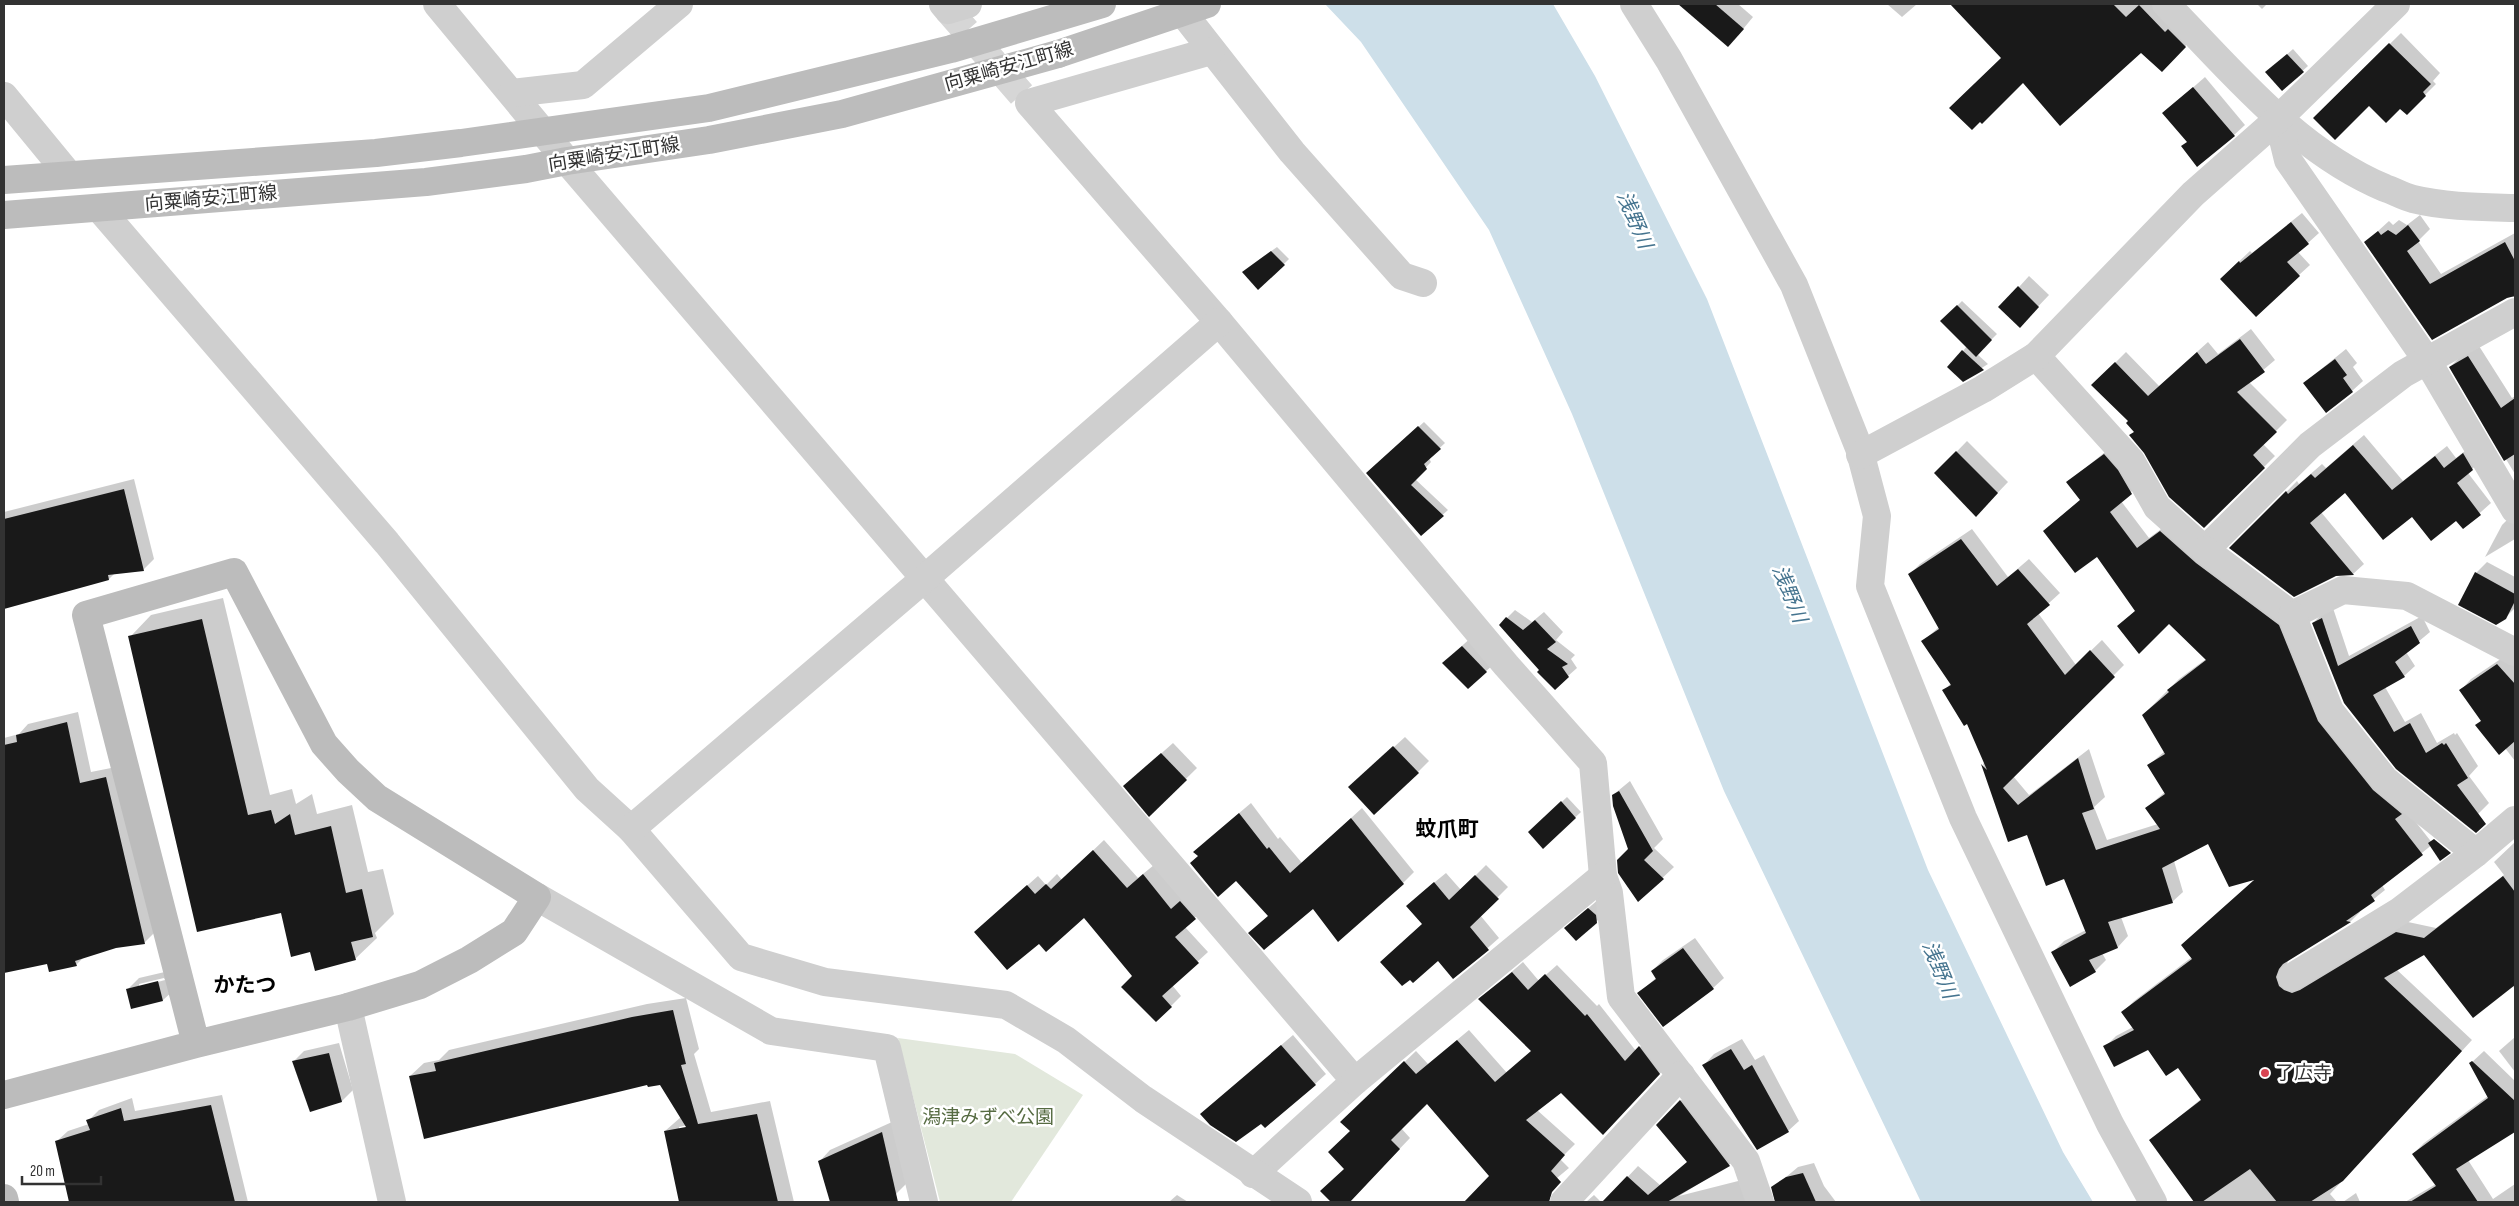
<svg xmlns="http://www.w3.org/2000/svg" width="2519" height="1206" viewBox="0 0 2519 1206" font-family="'Sofia Sans Condensed','Noto Sans JP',sans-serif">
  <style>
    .green { fill: #e2e8dc }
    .water { fill: #cddfe9 }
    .shadow { fill: #0003; fill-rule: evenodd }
    .building { fill: #191919 }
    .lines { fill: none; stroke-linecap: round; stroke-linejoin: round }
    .street-tunnel { stroke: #d6d6d6; stroke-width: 28; stroke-dasharray: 28 14; stroke-linecap: butt }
    .street { stroke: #cfcfcf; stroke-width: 28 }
    .secondary { stroke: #bcbcbc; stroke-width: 28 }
    .secondary-bridge { stroke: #bcbcbc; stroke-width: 28 }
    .poi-dot { fill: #d94452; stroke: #fff; stroke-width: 2 }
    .labels { text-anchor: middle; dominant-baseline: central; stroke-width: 5; stroke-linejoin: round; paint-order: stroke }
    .street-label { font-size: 19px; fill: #323232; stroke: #fff }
    .poi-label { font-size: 19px; fill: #323232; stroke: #fff; text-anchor: start }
    .park-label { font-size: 19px; fill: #566b42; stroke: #fff }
    .water-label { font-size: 20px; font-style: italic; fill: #45748f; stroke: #fff }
    .quarter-label { font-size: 21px; font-weight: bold; fill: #000; stroke: #fff }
  </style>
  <rect width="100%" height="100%" fill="#fff"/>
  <!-- green -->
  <polygon class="green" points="898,1038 1015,1054 1083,1095 1011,1202 940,1202"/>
  <!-- water -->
  <polygon class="water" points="1325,4 1553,4 1595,76 1707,299 1928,870 2063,1152 2093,1202 1921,1202 1724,791 1572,414 1489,230 1361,42"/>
  <!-- shadow -->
  <g class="shadow">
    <polygon points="1695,4 1738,4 1753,17 1739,34 1689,11"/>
    <polygon points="1887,4 1917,4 1902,17"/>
    <polygon points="1952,4 2164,4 2198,33 2162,70 2141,51 2023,81 1951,108 2003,58"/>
    <polygon points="2257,4 2267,4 2262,9"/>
    <polygon points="2401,33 2440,73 2433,81 2436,84 2407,113 2400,107 2369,105 2315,118"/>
    <polygon points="2293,49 2308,66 2282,89 2272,68"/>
    <polygon points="2205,77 2245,125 2234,135 2188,141 2164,113"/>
    <polygon points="2302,213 2319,233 2298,252 2310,265 2299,275 2232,268 2250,251 2252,253"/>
    <polygon points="2420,215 2430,229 2418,241 2441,274 2515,233 2515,297 2507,297 2432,339 2366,242 2389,221 2393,225 2399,220 2407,225"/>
    <polygon points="1277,247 1289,259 1258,289 1249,267"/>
    <polygon points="2029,276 2049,295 2030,315 2019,287"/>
    <polygon points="1962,301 1997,334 1977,354 1988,364 1963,380 1963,351 1967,346 1942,321"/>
    <polygon points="2251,329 2275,360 2249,382 2287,420 2263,444 2275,456 2204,527 2131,435 2135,431 2129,421 2093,385 2126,352 2159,386 2208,342 2218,354"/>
    <polygon points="2479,346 2512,398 2515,396 2515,474 2450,367 2461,356"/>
    <polygon points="2346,349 2357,363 2353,367 2363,381 2352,391 2304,383"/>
    <polygon points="1424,422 1445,443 1429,458 1431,462 1415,479 1448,510 1421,534 1373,468"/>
    <polygon points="2364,435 2403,481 2447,446 2456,458 2475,443 2483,458 2468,473 2491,503 2463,528 2457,519 2412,515 2345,491 2321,512 2364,564 2353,574 2231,548 2297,481 2299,484 2322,464 2326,468"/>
    <polygon points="1967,441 2008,482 1987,504 1936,473"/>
    <polygon points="2115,444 2142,482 2121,501 2149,538 2172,521 2290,614 2328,710 2433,844 2382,885 2385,890 2359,911 2360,912 2351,921 2288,960 2287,965 2408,922 2436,928 2504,875 2494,862 2515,842 2515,990 2513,986 2424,953 2396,969 2472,1040 2330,1194 2337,1202 2196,1202 2151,1140 2201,1099 2178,1066 2148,1048 2105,1047 2116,1036 2133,1027 2123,1012 2134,1001 2192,957 2257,878 2208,843 2174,861 2183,892 2172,902 2121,917 2128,936 2118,947 2102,953 2106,960 2095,971 2071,985 2053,952 2064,941 2086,930 2065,877 2027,833 2009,840 1983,764 1985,762 1967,722 1944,691 1951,683 1923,641 1939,627 1910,574 1920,564 1972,529 2008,577 2029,559 2060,593 2038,613 2076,665 2102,640 2124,665 2013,776 2029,795 2089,749 2105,797 2094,807 2107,840 2158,824 2146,808 2165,792 2149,765 2165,751 2143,715 2179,679 2206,659 2169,622 2119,626 2136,610 2098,555 2044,531 2081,499 2068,482"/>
    <polygon points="134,479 154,559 143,570 115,573 109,579 4,608 4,512"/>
    <polygon points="2515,512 2515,539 2485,557 2502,525"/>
    <polygon points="2487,562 2515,577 2515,608 2505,618 2476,573"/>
    <polygon points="223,598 270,795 292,789 296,804 312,794 317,814 352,805 368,872 383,869 394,914 375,933 377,938 355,959 311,951 282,911 130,637 151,615"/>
    <polygon points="2333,608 2349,656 2422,616 2430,632 2406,652 2415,666 2404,676 2385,687 2405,722 2421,713 2437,743 2454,733 2455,735 2457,733 2478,766 2469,776 2489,803 2478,814 2345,702 2313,623 2324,612"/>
    <polygon points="1515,610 1532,622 1544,612 1563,632 1556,640 1575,655 1571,659 1577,668 1568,676 1541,670 1507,618"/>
    <polygon points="1473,636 1497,661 1468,688 1455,652"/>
    <polygon points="2508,654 2515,662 2515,761 2505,748 2476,725 2482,720 2461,690 2471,679"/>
    <polygon points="78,712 91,772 116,767 155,932 144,943 116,947 84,957 76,965 48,963 6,972 4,962 4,738 19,734 28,724"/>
    <polygon points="1405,737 1429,761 1418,772 1361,777"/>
    <polygon points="1173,743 1197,768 1149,815 1136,776"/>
    <polygon points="1630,781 1663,839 1654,848 1674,867 1639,900 1630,849 1613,795"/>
    <polygon points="1567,797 1581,812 1543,847 1530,832"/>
    <polygon points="1251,803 1278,839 1280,837 1302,863 1362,808 1414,872 1403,883 1313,907 1250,933 1269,915 1236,879 1199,856 1206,841"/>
    <polygon points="1104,840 1138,878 1154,865 1205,908 1185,927 1208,952 1172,985 1181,996 1171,1006 1084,917 1039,942 986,922 1038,876 1046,885 1057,874 1062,880"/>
    <polygon points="1486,865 1508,887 1480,915 1499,938 1454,978 1423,924 1419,895 1446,873 1461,890"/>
    <polygon points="1600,898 1607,911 1596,922 1577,918"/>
    <polygon points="1695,938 1724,978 1713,988 1639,993 1657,977 1652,971 1663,960"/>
    <polygon points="1523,962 1539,981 1557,965 1597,1006 1599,1004 1636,1051 1650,1037 1670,1063 1614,1122 1561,1092 1537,1110 1575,1144 1560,1159 1569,1168 1533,1198 1527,1192 1517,1202 1466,1202 1490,1176 1427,1103 1401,1128 1410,1138 1349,1202 1333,1202 1322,1191 1346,1168 1353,1111 1416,1051 1428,1064 1469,1030 1507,1073 1532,1051 1480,999"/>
    <path d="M169,971L174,990L163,1000L128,989L139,978ZM164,978L165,980L139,987V984Z"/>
    <path d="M686,998L699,1049L694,1054L711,1112L770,1101L794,1202H680L665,1131L681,1117L661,1084L410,1076L424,1063L439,1060L449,1050L647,1004ZM692,1124V1127L679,1129V1127Z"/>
    <polygon points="1293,1035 1326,1074 1315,1084 1265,1127 1262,1123 1201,1114"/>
    <polygon points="2515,1037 2515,1072 2499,1051"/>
    <polygon points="1742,1039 1755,1060 1764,1055 1799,1121 1788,1131 1704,1065 1714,1054"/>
    <polygon points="339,1043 353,1090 342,1101 311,1110 293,1062 304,1051"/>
    <polygon points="2484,1051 2515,1081 2515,1134 2514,1131 2468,1160 2493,1199 2515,1184 2515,1202 2405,1202 2436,1184 2413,1154 2424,1143 2488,1096 2471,1063"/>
    <polygon points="1691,1090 1740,1154 1729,1165 1679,1196 1750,1178 1762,1202 1604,1202 1638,1166 1660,1185 1688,1161 1658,1125"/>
    <polygon points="222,1095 248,1202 70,1202 57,1141 68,1131 89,1124 88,1121 99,1110 132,1098 135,1111"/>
    <polygon points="892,1122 907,1183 896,1194 859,1202 831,1202 820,1161 830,1150"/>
    <polygon points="1814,1163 1824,1186 1836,1202 1776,1202 1773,1188 1798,1167"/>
    <polygon points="2356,1193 2360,1202 2343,1202"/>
    <polygon points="1177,1195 1188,1202 1169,1202"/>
    <polygon points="1594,1195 1601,1202 1586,1202"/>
  </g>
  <!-- building -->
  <g class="building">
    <polygon points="1678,4 1715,4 1744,29 1728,47"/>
    <polygon points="1950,4 2113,4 2126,17 2139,5 2165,32 2168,29 2186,47 2162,72 2141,53 2060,126 2023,83 1982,124 1980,122 1972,130 1949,108 2001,58"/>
    <polygon points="2389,43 2431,84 2423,92 2426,96 2407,115 2400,109 2386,123 2369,106 2335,140 2313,118"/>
    <polygon points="2287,54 2304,72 2282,91 2265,72"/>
    <polygon points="2193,87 2235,136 2197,167 2181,146 2187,142 2162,113"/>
    <polygon points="2291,222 2309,244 2287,262 2300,276 2256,317 2220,279 2239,261 2240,263"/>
    <polygon points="2408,225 2420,241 2407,251 2430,284 2505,242 2515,261 2515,296 2507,298 2432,340 2364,242 2378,231 2381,235 2388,230 2396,235"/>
    <polygon points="1271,251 1285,265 1258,290 1242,272"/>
    <polygon points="2018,286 2039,307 2020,328 1998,307"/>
    <polygon points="1957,305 1992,340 1976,357 1940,321"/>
    <polygon points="2240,339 2265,372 2237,392 2277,432 2253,455 2265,468 2204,528 2169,497 2144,453 2129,435 2134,432 2126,423 2128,421 2091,385 2115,362 2148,396 2197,352 2206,364"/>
    <polygon points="1962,350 1984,370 1963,382 1947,367"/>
    <polygon points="2468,356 2501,408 2515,398 2515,454 2504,461 2449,367"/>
    <polygon points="2335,359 2347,375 2343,378 2353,392 2326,413 2303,383"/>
    <polygon points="1418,426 1441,449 1424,464 1427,469 1411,485 1444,516 1421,536 1366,473"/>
    <polygon points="2353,445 2392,490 2435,456 2444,468 2463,453 2473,470 2457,483 2481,515 2463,529 2456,521 2431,541 2412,517 2383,540 2345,493 2310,523 2354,575 2336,576 2294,597 2229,548 2286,491 2288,494 2311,474 2315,478"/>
    <polygon points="1956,451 1998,493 1976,517 1934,473"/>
    <polygon points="2104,454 2118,470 2132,494 2110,512 2137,548 2160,531 2196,563 2279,625 2318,721 2373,790 2402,814 2395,819 2423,855 2371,895 2375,901 2346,921 2351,922 2283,964 2279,969 2276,977 2279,986 2284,990 2292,993 2300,990 2396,932 2424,938 2503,876 2515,892 2515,985 2473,1018 2424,955 2384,978 2462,1051 2343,1181 2310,1202 2277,1202 2250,1169 2202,1202 2194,1202 2149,1140 2201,1100 2178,1068 2166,1076 2148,1050 2114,1067 2103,1046 2134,1030 2121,1012 2192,959 2181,945 2254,880 2229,887 2208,844 2162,868 2173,903 2108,922 2118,948 2089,960 2096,972 2070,987 2051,952 2086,933 2064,879 2046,886 2027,835 2008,842 1981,764 1987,770 1967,724 1964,726 1942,690 1951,685 1921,641 1939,629 1908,574 1961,539 1997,586 2018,569 2050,605 2027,624 2065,675 2090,650 2115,677 2003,788 2018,805 2078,758 2094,809 2082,813 2096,850 2160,829 2145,808 2165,794 2147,765 2165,754 2142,715 2169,692 2167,690 2206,660 2169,624 2139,654 2117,626 2135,611 2097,557 2075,573 2043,531 2080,500 2066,482"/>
    <polygon points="124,489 144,571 108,575 109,580 4,609 4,519"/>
    <polygon points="2475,572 2515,594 2515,601 2506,619 2496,625 2458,605"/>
    <polygon points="1506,617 1523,630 1535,620 1556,642 1547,649 1568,664 1562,667 1569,677 1555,690 1537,672 1539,670 1499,625"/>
    <polygon points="2322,618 2338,666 2411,626 2420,643 2395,662 2405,677 2373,695 2394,732 2410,723 2426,753 2442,743 2444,745 2446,743 2468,778 2457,785 2486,824 2476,833 2396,769 2344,703 2312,623"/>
    <polygon points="202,619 248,815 271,810 275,824 290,814 295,835 331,826 346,893 362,889 373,937 351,942 356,960 315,971 310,952 291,957 281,913 197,932 128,636"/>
    <polygon points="1462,646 1487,672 1468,689 1442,663"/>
    <polygon points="2497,664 2515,684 2515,741 2499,755 2475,725 2481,721 2459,690"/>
    <polygon points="67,722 80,783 106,777 145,944 116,948 75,961 77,966 49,972 47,964 4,973 4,745 17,742 16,735"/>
    <polygon points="1393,746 1419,773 1374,815 1348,787"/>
    <polygon points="1161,753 1187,780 1149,817 1123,786"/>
    <polygon points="1619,791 1653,851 1644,860 1664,879 1638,902 1618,873 1617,860 1628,849 1613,806 1612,795"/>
    <polygon points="1561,801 1576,818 1543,849 1528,832"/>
    <polygon points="1239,813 1267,849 1269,847 1290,873 1351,818 1404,884 1338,942 1313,909 1264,950 1248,933 1268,916 1236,881 1218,897 1190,863 1198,856 1193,852"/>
    <polygon points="2434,839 2451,853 2440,861 2428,843"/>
    <polygon points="1093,850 1127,888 1143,874 1171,909 1180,901 1196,919 1175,937 1199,963 1162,996 1172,1007 1156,1022 1121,987 1132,976 1084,918 1046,952 1039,944 1007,970 974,932 1027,885 1035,894 1046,884 1051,889"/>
    <polygon points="1475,875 1499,899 1470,927 1489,950 1453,979 1438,961 1413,983 1410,980 1402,986 1380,962 1422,924 1406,906 1434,882 1449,900"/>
    <polygon points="1588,908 1596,915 1597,923 1576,941 1564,928"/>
    <polygon points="1683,948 1714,989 1663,1027 1637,993 1656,979 1651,971"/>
    <polygon points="1512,972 1528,990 1545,974 1585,1016 1587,1014 1625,1061 1639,1046 1660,1074 1603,1135 1561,1093 1526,1120 1565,1155 1551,1171 1561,1182 1552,1192 1549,1202 1464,1202 1489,1176 1427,1104 1391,1140 1400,1149 1350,1202 1331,1202 1320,1191 1344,1169 1328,1152 1350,1131 1340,1122 1404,1061 1416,1074 1457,1040 1495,1082 1531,1051 1478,999"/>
    <polygon points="158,981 163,1001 131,1009 126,989"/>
    <polygon points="673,1010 686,1064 681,1065 698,1124 757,1114 778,1202 679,1202 664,1131 686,1127 660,1085 648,1087 647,1085 424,1139 409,1076 436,1071 434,1063 632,1017"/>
    <polygon points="1281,1045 1316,1085 1265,1128 1261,1124 1236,1142 1210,1125 1200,1114"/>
    <polygon points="1731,1049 1744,1070 1752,1065 1789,1132 1757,1150 1702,1065"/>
    <polygon points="329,1053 342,1102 310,1112 292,1061"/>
    <polygon points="2472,1061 2515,1101 2515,1132 2456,1169 2478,1202 2410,1202 2436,1186 2412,1154 2488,1098 2469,1063"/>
    <polygon points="1680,1100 1730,1166 1667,1202 1602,1202 1627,1176 1648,1195 1687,1162 1656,1125"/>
    <polygon points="211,1105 235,1202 69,1202 55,1141 90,1130 86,1120 121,1108 124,1121"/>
    <polygon points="882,1132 898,1202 830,1202 818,1161"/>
    <polygon points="1803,1173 1816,1202 1775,1202 1771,1187 1786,1177"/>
  </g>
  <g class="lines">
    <!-- street-tunnel -->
    <polyline class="street-tunnel" points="948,10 1029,103"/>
    <!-- street -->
    <g class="street">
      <polyline points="437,4 567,161 1355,1081 1253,1174"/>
      <polyline points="943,4 948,10 968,4"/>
      <polyline points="1176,4 1292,152 1402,276 1423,283"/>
      <polyline points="1634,4 1669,60 1794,285 1859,448 1877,516 1870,586 1963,818 2110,1124 2153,1202"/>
      <path d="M2166,4C2233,72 2295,150 2385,188C2394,191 2404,197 2413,199C2446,207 2482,207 2515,208"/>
      <polyline points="1211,51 1029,103 1219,322 1506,665 1593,763 1603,876 1609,893 1621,997 1746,1161 1760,1202"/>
      <polyline points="512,93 583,85 679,4"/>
      <polyline points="4,96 69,175"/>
      <polyline points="2278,119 2288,160 2428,362 2515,510"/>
      <polyline points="99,208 387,543 587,789 631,829 741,957 825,982 1006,1005 1066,1040 1143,1099 1298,1202"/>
      <polyline points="2036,356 2131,461 2157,507 2205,550 2310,445 2403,374 2515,312"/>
      <polyline points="1860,455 1983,389 2036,356 2193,194 2278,119 2396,4"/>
      <polyline points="2205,550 2292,615 2343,590 2407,596 2515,652"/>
      <polyline points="2292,615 2330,711 2385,780 2476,853"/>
      <polyline points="631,829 924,579 1219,322"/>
      <polyline points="537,897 771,1031 887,1048 924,1202"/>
      <polyline points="2292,977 2400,911 2476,853 2515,820"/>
      <polyline points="348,1007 392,1202"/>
      <polyline points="1355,1081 1603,876"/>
      <polyline points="1564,1202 1681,1075"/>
    </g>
    <!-- secondary -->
    <g class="secondary">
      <polyline points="4,180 376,153 461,143 709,108 951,49 1102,4"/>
      <polyline points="4,215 426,182 526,169 567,161 709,140 842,114 1058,54"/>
      <polyline points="4,1095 196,1044 348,1007 420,985 469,960 514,932 537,897 377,798 348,771 324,744 234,572 86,615 196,1044"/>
      <polyline points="4,1198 5,1202"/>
    </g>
    <!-- secondary-bridge -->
    <polyline class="secondary-bridge" points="1058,54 1207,4"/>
  </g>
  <!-- markers -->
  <circle class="poi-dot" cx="2265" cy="1073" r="5"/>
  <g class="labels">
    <!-- street labels -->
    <g class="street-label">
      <text transform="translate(1009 67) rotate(-16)">向粟崎安江町線</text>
      <text transform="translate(614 155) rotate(-9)">向粟崎安江町線</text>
      <text transform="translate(211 199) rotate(-5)">向粟崎安江町線</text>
    </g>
    <!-- poi labels -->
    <g class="poi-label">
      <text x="2275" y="1073">了広寺</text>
    </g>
    <!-- park labels -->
    <g class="park-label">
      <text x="988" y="1117">潟津みずべ公園</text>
    </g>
    <!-- water labels -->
    <g class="water-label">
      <text transform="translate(1634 220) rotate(67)">浅野川</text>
      <text transform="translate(1789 594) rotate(68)">浅野川</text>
      <text transform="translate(1939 970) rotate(68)">浅野川</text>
    </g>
    <!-- quarter labels -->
    <g class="quarter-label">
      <text x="1447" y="829">蚊爪町</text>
      <text x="245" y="985">かたつ</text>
    </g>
  </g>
  <!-- border -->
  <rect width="2519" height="1206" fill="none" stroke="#323232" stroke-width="10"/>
  <!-- scale -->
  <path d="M22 1176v8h79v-8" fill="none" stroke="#323232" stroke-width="2.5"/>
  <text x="30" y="1176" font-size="15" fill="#323232" stroke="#ffffff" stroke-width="4" paint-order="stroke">20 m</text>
</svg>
